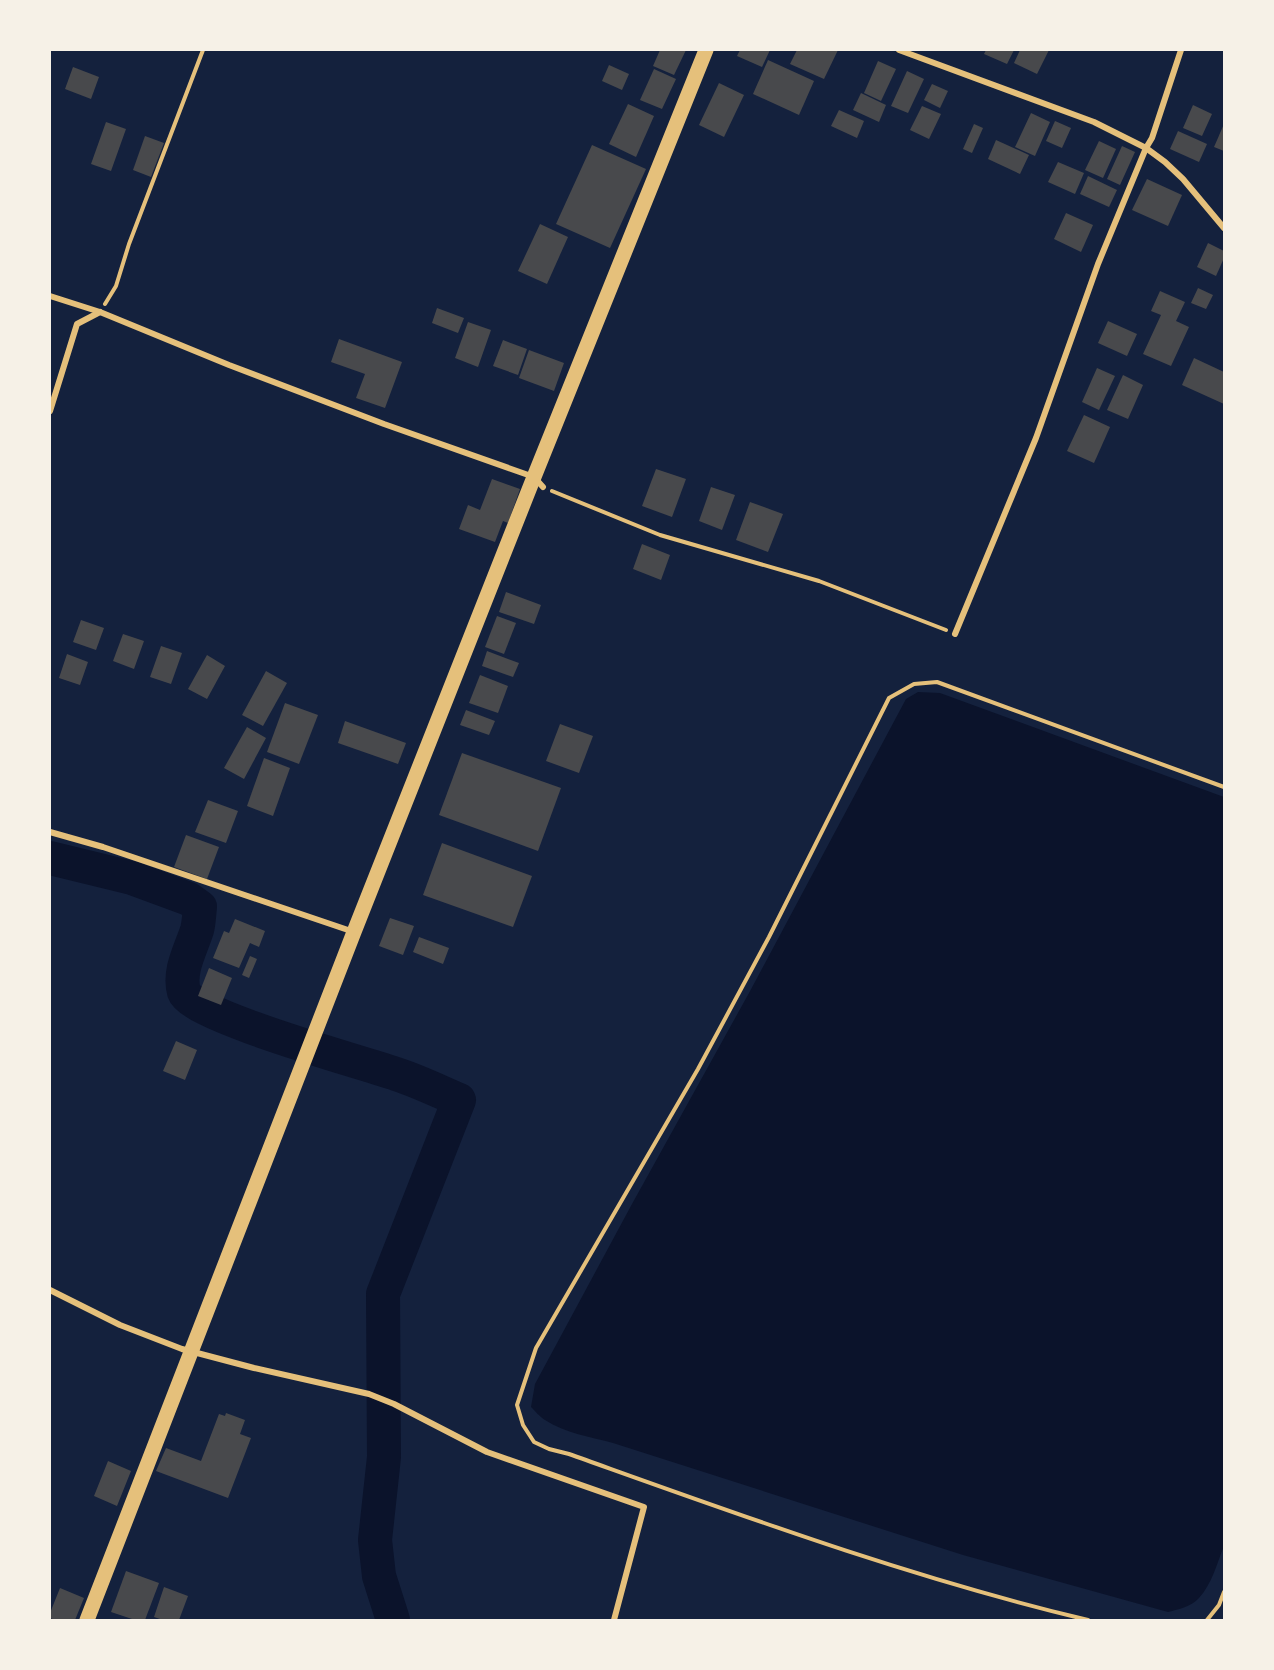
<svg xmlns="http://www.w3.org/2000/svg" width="1274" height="1670" viewBox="0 0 1274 1670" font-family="'Varela Round',sans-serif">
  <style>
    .water { fill: #0b132b }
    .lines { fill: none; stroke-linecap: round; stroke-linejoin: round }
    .river { stroke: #0b132b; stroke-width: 34 }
    .building { fill: #48494c }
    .path { stroke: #e5c07b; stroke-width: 4 }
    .minor { stroke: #e5c07b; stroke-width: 6 }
    .primary { stroke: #e5c07b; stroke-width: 15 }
  </style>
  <rect width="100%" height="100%" fill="#14213d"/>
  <!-- water -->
  <path class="water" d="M918,692L940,693L1224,797V1546C1217,1563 1212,1584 1199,1598C1191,1607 1179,1609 1168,1612L963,1555L613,1443C591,1437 565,1433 545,1420C540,1417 535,1411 531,1407L535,1384L632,1204L749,993L906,699Z"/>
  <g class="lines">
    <!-- river -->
    <path class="river" d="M50,858L132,878L189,899L200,907C199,915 199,923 197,930C191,949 178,971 184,992C192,1016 365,1063 396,1074C418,1081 438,1091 459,1100L383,1294L384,1457L375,1540L379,1576L393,1620"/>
  </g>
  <!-- building -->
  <g class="building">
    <polygon points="660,50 686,50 674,75 653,66"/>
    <polygon points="740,50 770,50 762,67 737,56"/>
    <polygon points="797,50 838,50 824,79 790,64"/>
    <polygon points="986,50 1014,50 1007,64 984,54"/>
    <polygon points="1020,50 1049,50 1037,74 1014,63"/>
    <polygon points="768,60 814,81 799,115 753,94"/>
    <polygon points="878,61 896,69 881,101 864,93"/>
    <polygon points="609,65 629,74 622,90 602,81"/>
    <polygon points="73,67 99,77 91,99 65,89"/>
    <polygon points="654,69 676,79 662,109 640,100"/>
    <polygon points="907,71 924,79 908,113 891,106"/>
    <polygon points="719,83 744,95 724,137 699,125"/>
    <polygon points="932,84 948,91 940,108 924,100"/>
    <polygon points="861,93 886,105 879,122 853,110"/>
    <polygon points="628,104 654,116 636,157 609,144"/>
    <polygon points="1193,105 1212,114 1202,136 1183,128"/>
    <polygon points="922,106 941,114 929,139 910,130"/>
    <polygon points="839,110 864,121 857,138 831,126"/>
    <polygon points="1031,113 1050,122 1035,156 1015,147"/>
    <polygon points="1055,121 1071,128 1062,148 1046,141"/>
    <polygon points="106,122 126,129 111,171 91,164"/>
    <polygon points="974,124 983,128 972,153 963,149"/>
    <polygon points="1224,124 1224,151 1214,147"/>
    <polygon points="1178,131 1207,144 1199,162 1170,149"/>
    <polygon points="145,136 164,143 151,177 133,170"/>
    <polygon points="996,140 1029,155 1020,174 988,159"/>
    <polygon points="1099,141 1116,149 1103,178 1085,170"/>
    <polygon points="592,145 646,169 610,248 556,224"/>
    <polygon points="1122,146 1135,152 1120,185 1107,179"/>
    <polygon points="1058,162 1084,173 1075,194 1048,182"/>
    <polygon points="1088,176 1117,190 1109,207 1080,194"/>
    <polygon points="1147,179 1182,195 1168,226 1132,210"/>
    <polygon points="1066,213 1093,225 1081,252 1054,239"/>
    <polygon points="540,224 568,237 547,284 518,271"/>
    <polygon points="1208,243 1224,251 1224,258 1216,276 1197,267"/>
    <polygon points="1198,288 1213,295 1206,309 1191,303"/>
    <polygon points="1160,291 1185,302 1176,321 1189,327 1171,366 1143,354 1161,315 1151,311"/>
    <polygon points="437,308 464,318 458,333 432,323"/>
    <polygon points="1108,321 1137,334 1127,356 1098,343"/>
    <polygon points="468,322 491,330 478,367 455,358"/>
    <polygon points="339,339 402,362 385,408 356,398 365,374 331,362"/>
    <polygon points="503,340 527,349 518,375 493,366"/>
    <polygon points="529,350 564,363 554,391 519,378"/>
    <polygon points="1194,358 1224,372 1224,404 1182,385"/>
    <polygon points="1097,368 1115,376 1099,410 1082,402"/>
    <polygon points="1123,375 1143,385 1128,419 1107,410"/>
    <polygon points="1084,415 1110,427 1094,463 1067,451"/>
    <polygon points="656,469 686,479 672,517 642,506"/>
    <polygon points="492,479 520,489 508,523 503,521 495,542 459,529 468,505 480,510"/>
    <polygon points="711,487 735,495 722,530 699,521"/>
    <polygon points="750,502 783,514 768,552 736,540"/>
    <polygon points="642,544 670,555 661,580 633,569"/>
    <polygon points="506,592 541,605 534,624 499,612"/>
    <polygon points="497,616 516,623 504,654 485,647"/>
    <polygon points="81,620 104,628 96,650 73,642"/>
    <polygon points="123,634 144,641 134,669 113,661"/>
    <polygon points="161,646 182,653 171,684 150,677"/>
    <polygon points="487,651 519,663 513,677 482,666"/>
    <polygon points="67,654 88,662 80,685 59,678"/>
    <polygon points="207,655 225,666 207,699 188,689"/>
    <polygon points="266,671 287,683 263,726 242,715"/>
    <polygon points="480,675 508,686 498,713 469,703"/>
    <polygon points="285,703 318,715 299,764 267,752"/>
    <polygon points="466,710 495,721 489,735 460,725"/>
    <polygon points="345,721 406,743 398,764 338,743"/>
    <polygon points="560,724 593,736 579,773 546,761"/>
    <polygon points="247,727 266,738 244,779 224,768"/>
    <polygon points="462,753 561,788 538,851 439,815"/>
    <polygon points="264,758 290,768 273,816 247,806"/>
    <polygon points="208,800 238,811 226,843 195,832"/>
    <polygon points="186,835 219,847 207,879 174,867"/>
    <polygon points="442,843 532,876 513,927 423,895"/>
    <polygon points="390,918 414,926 403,955 379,946"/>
    <polygon points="235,919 265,931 259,947 250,943 239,968 213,958 224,931 229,933"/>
    <polygon points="419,937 449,948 443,964 413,952"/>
    <polygon points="250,956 257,959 249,978 242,975"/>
    <polygon points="209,968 232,978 221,1005 198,996"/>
    <polygon points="176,1041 197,1050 185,1080 163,1071"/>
    <polygon points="226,1413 245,1420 240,1434 251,1438 228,1498 156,1471 166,1448 201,1461 219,1414 225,1416"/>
    <polygon points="108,1461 131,1471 117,1506 94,1496"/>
    <polygon points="126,1571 159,1583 145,1620 135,1620 111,1612"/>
    <polygon points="164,1587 188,1596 179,1620 163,1620 154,1617"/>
    <polygon points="60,1588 84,1598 75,1620 55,1620 50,1618 50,1613"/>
  </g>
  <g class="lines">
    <!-- path -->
    <g class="path">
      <polyline points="105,304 116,286 129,244 203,50"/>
      <polyline points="552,491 660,535 819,581 946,630"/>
      <path d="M1088,1620C911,1578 740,1515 569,1454L549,1449L534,1442L523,1425L517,1405L536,1348L698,1069L769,937L889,698L914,684L937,682L1224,787"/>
      <polyline points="1207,1620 1219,1605 1224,1592"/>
    </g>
    <!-- minor -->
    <g class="minor">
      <polyline points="899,50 1094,122 1146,148 1165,162 1183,179 1224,228"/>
      <polyline points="50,296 100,312 229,365 384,424 534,477 543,487"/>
      <polyline points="50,411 77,324 100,312"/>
      <polyline points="955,634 1036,438 1098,264 1146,148 1152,138 1181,50"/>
      <polyline points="50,832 103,847 354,932"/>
      <polyline points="50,1290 120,1325 182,1349 254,1368 369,1394 394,1404 487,1452 644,1507 614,1620"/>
    </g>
    <!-- primary -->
    <polyline class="primary" points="87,1620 354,932 534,477 706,50"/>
  </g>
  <!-- border -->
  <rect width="1274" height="1670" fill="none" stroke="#f6f1e7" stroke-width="102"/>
</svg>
